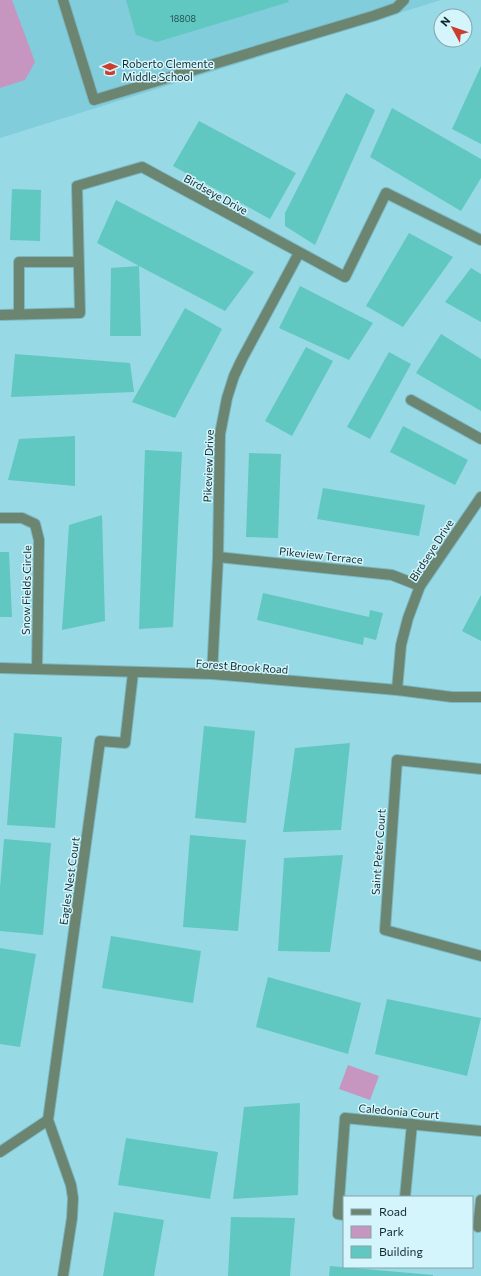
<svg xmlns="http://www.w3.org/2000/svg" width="481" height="1276" viewBox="0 0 481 1276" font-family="Commissioner,sans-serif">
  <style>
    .built { fill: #81cddb }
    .green { fill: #c696c0 }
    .building { fill: #61c7c1 }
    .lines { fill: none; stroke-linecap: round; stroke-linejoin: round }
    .minor-casing { stroke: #7cb7c2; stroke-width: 12 }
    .minor { stroke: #6b8570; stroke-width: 10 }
    .labels { text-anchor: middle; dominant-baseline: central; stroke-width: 3; stroke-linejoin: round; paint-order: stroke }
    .number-label { font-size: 9px; fill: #245254 }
    .poi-label { font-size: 11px; fill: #102b30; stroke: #d4f5fb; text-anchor: start }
    .street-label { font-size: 11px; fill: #102b30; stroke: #d4f5fb }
  </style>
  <rect width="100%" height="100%" fill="#97dae6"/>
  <!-- built -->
  <polygon class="built" points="0,0 441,0 0,138"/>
  <!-- green -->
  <g class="green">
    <polygon points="0,0 12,0 35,62 25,80 0,88"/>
    <polygon points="348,1065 379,1076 370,1100 339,1089"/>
  </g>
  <!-- building -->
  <g class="building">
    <polygon points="126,0 288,0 289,2 157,42 136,35"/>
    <polygon points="481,66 481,144 452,129"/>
    <polygon points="346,93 375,110 315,245 285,226 285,213"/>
    <polygon points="392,108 481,159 481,178 461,211 370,157"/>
    <polygon points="199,121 296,173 270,219 173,166"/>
    <polygon points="12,189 41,190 40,241 10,240"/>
    <polygon points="116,200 254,272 225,311 139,266 141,336 110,336 111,268 139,266 97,243"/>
    <polygon points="409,233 453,257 403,327 366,306"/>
    <polygon points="471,268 481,274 481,322 445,302"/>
    <polygon points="300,286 373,323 349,360 279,328"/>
    <polygon points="185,308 222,329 175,418 132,402"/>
    <polygon points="441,334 481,359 481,411 416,373"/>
    <polygon points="306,347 333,361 292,436 265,421"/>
    <polygon points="389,352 411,364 370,439 347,427"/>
    <polygon points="15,354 130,363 134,392 11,397"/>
    <polygon points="403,426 468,460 455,485 390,452"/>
    <polygon points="75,436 75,486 8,480 19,439"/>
    <polygon points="145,450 182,452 173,627 139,629"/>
    <polygon points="249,453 281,454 278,538 246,537"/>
    <polygon points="323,488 425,505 419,536 317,519"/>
    <polygon points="102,515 105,621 62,630 69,525"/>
    <polygon points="0,552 9,552 12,617 0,617"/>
    <polygon points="263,593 369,617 370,610 383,613 376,640 364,637 363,645 257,620"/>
    <polygon points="481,595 481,641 462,631"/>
    <polygon points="204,726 255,731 246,823 195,818"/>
    <polygon points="14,733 62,737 55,828 7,825"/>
    <polygon points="350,743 341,830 283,832 295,748"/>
    <polygon points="190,835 246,840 238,931 183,927"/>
    <polygon points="4,839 51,843 43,935 0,931 0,888"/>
    <polygon points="343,855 330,952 278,951 284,858"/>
    <polygon points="111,936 201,951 193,1003 102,988"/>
    <polygon points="0,948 36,954 20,1047 0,1044"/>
    <polygon points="268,977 361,1003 348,1054 256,1027"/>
    <polygon points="387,999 481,1018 467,1076 375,1054"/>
    <polygon points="300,1103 298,1195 233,1199 244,1107"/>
    <polygon points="126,1138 218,1152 210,1199 118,1185"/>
    <polygon points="114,1212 164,1220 154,1276 103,1276"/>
    <polygon points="231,1217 295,1218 290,1276 228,1276"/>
    <polygon points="330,1266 433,1275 433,1276 329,1276"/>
  </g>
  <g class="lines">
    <defs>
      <g id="minor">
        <polyline points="63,0 94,100 373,16 396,8 404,0"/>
        <polyline points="19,314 19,262 78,262"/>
        <polyline points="0,315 80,313 77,186 142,167 345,277 386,193 481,240"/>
        <polyline points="411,400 481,439"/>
        <polyline points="0,518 22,518 35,524 39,540 37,668"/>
        <polyline points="218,557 392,575 420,586"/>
        <polyline points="0,668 212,674 397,690 452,697 481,697"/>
        <polyline points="212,674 218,557 220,434 227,398 234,376 242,359 299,253"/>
        <polyline points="397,690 401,645 408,618 420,586 481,497"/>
        <polyline points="481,769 397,760 385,930 481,956"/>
        <polyline points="0,1152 48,1120"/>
        <polyline points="405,1197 412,1124"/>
        <polyline points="344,1215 338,1214 345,1118 481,1131"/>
        <polyline points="478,1227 481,1200"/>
        <polyline points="63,1276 72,1218 73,1198 71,1185 48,1120 100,741 125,743 133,673"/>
      </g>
    </defs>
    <!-- minor casing -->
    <use href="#minor" class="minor-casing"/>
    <!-- minor -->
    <use href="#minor" class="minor"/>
  </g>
  <!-- icons -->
  <defs>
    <symbol id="school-bare" viewBox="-9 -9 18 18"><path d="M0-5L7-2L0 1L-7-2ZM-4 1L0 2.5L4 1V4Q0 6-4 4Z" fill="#cb3e2d" stroke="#d4f5fb" stroke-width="2.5" paint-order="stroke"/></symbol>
  </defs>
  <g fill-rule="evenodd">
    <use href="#school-bare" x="99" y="58" width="22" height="22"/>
  </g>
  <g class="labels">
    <!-- number labels -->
    <g class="number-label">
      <text x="183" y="18">18808</text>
    </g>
    <!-- poi labels -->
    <g class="poi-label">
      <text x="122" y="63">Roberto Clemente<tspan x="122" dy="13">Middle School</tspan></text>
    </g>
    <!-- street labels -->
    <g class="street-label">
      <text transform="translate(216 194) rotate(29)">Birdseye Drive</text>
      <text transform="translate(208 466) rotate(-88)">Pikeview Drive</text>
      <text transform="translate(431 550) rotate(-57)">Birdseye Drive</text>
      <text transform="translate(321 555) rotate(6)">Pikeview Terrace</text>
      <text transform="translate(26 590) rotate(-89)">Snow Fields Circle</text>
      <text transform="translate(242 666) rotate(4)">Forest Brook Road</text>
      <text transform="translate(378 852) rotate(-86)">Saint Peter Court</text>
      <text transform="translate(69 881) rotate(-82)">Eagles Nest Court</text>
      <text transform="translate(399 1111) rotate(5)">Caledonia Court</text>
    </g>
  </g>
  <!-- legend -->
  <rect x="343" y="1196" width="130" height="72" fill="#d4f5fb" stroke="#86a4aa"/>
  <rect x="351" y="1209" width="20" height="6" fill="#6b8570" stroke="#86a4aa"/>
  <text x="379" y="1216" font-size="12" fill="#102b30">Road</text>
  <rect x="351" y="1226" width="20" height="12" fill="#c696c0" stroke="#86a4aa"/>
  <text x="379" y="1236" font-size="12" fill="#102b30">Park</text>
  <rect x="351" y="1246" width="20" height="12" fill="#61c7c1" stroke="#86a4aa"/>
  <text x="379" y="1256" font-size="12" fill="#102b30">Building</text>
  <!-- north arrow -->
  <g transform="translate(453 28) rotate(310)"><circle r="19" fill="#d4f5fb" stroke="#86a4aa"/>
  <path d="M0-3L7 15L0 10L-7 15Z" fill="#cb3e2d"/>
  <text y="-6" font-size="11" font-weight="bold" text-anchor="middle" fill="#102b30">N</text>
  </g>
</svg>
